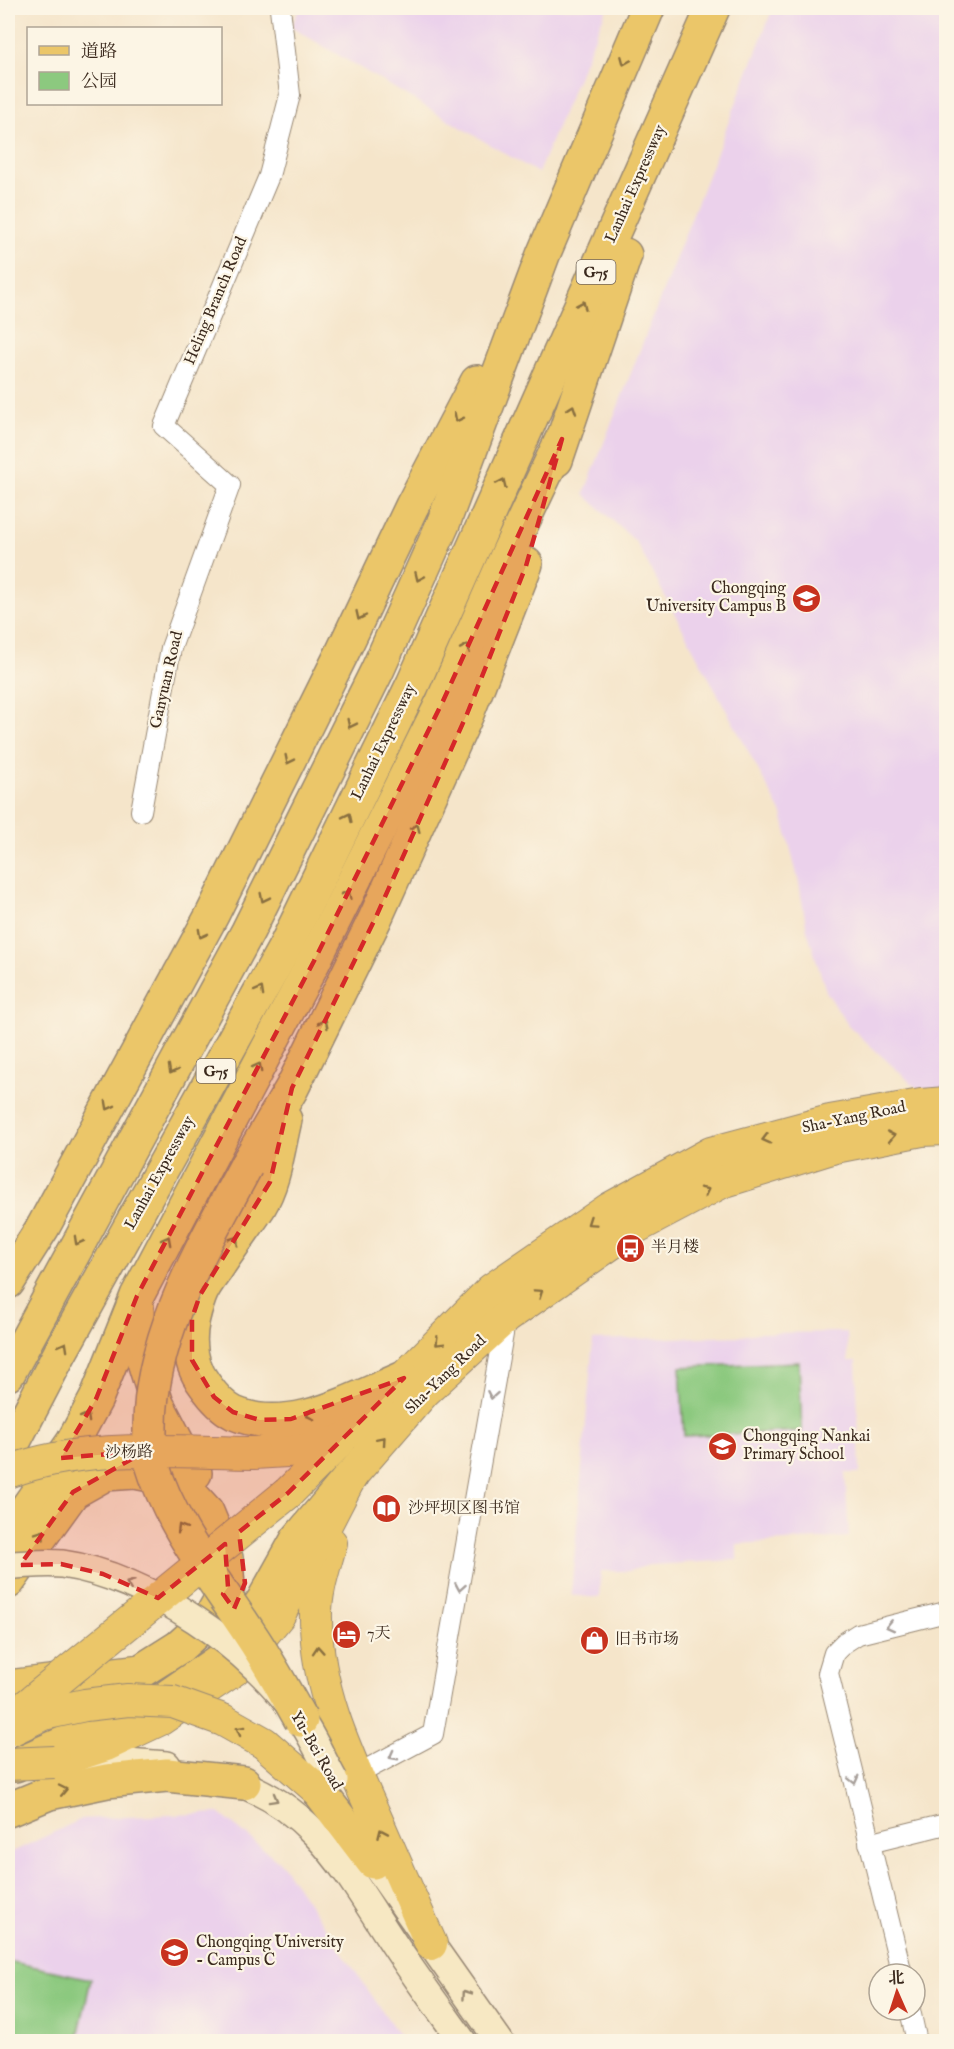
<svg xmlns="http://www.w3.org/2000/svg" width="954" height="2049" viewBox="0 0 954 2049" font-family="'IM FELL English','Noto Serif SC',serif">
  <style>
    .built { fill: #ebd1eb }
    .green { fill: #8cc97f; stroke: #647a4e; stroke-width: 1.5 }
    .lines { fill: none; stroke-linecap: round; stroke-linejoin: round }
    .minor-casing { stroke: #988874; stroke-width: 22 }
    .secondary-casing { stroke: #988874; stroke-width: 30 }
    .primary-casing { stroke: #988874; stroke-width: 34 }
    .motorway-casing { stroke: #988874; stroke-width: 36 }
    .minor { stroke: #fff; stroke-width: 20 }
    .secondary { stroke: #f7e8c3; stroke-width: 27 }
    .primary { stroke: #ebc669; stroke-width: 32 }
    .motorway { stroke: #ebc669; stroke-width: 33 }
    .secondary-bridge-casing { stroke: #988874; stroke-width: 30; stroke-linecap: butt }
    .primary-bridge-casing { stroke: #988874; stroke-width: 34; stroke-linecap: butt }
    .motorway-bridge-casing { stroke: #988874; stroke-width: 36; stroke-linecap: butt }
    .secondary-bridge { stroke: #f7e8c3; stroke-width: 27 }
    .primary-bridge { stroke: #ebc669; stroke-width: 32 }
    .motorway-bridge { stroke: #ebc669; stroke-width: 33 }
    .oneway { stroke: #8a7040 }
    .oneway2 { stroke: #a79f9a }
    .oneway3 { stroke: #998970 }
    .marked { fill: #d62828; fill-opacity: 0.2; stroke: #d62828; stroke-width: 4.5; stroke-dasharray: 12 8; stroke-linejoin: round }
    .labels { text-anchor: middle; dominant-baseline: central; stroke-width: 4.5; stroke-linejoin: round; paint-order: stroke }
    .shield { fill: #fcf5e5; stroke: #75675a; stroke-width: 1.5 }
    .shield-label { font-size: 15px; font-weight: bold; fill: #3b2a1e }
    .street-label { font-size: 16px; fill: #3b2a1e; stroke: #fcf5e5 }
    .poi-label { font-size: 16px; fill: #3b2a1e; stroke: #fcf5e5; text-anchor: start }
  </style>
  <rect width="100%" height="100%" fill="#fcf5e5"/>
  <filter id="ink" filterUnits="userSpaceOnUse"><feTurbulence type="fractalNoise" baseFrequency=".0167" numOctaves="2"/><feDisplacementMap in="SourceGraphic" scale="12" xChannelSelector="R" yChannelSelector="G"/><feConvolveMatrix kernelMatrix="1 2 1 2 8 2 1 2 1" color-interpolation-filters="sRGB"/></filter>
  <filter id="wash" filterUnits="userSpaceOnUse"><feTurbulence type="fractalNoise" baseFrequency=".008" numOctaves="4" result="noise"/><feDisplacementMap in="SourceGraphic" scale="24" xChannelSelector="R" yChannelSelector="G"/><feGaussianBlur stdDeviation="1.35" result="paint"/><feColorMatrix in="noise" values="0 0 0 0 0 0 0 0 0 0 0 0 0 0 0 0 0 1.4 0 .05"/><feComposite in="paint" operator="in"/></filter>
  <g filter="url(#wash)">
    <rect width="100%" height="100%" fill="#f5e5ca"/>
    <!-- built -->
    <g class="built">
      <polygon points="300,8 607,8 538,173 291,27"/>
      <polygon points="773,8 946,8 946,1092 922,1093 848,1025 826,991 807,930 799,883 782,814 636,542 584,494"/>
      <polygon points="847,1332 848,1361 856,1361 860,1473 845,1473 849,1537 737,1544 737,1560 649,1565 629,1571 601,1571 599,1598 571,1595 593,1340 741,1336 757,1333"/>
      <polygon points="219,1813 281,1863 403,2041 8,2042 8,1854 82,1819"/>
    </g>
    <!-- green -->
    <g class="green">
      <polygon points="799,1362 802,1431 684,1436 680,1367"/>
      <polygon points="8,1961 91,1979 77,2041 8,2041"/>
    </g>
  </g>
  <g filter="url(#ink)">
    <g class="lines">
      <defs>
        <g id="minor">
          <polyline points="141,811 171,648 230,485 164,426 269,176 290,95 280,8"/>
          <polyline points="356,1775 433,1734 506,1317"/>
          <polyline points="869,1843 946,1824"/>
          <polyline points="902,1974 828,1673 834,1653 844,1643 858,1634 946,1612"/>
          <polyline points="910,2010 917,2042"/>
        </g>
        <g id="secondary">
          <polyline points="67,1762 127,1762 167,1765"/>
          <path d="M224,1778C320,1806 352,1884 404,1959C423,1987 443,2014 463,2042"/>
          <polyline points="365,1845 373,1862 500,2042"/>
        </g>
        <g id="primary">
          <polyline points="254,1453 303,1450 350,1432 491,1290 609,1209 711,1153 830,1121 921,1105 946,1103"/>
          <polyline points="288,1493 340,1441"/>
          <path d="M331,1543C324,1568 315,1593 316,1619C316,1688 346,1752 374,1814C393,1858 412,1901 431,1944"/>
          <polyline points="54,1762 106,1745 161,1719 234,1670 279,1615 351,1476 424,1392 506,1317 629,1231 722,1182 835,1147 922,1130 946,1129"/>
        </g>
        <g id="motorway">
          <polyline points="556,460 625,255"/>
          <path d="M285,1120C278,1148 275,1181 259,1207C245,1228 229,1249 215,1271C209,1279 202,1288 199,1298C188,1327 185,1359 205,1385C212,1395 222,1407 234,1413C290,1437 353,1399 404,1378"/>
          <polyline points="246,1166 292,1088 375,919 467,714 526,564"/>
          <polyline points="8,1282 43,1227 212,915 343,651 412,506 477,382"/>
          <polyline points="137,1307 137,1339 157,1404 187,1461 195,1473"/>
          <polyline points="8,1374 248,931 377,671 443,524 543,255 648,8"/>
          <polyline points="8,1453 60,1353 285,947 413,684 713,8"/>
          <polyline points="8,1535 73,1442 96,1399 137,1296 314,961 443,701 508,553 562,439"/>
          <polyline points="8,1582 73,1492 105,1474 135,1472 161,1477 186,1489 207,1512 226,1558 228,1587 209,1620 179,1647 141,1671 8,1687"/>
          <polyline points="15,1765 165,1698 220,1660 263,1601 297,1540 351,1476"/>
          <polyline points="319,1791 373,1862"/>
          <polyline points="8,1810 49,1793 107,1781 167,1775 244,1783"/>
        </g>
      </defs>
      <!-- minor casing -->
      <use href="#minor" class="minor-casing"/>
      <!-- secondary casing -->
      <use href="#secondary" class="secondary-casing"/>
      <!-- primary casing -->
      <use href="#primary" class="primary-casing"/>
      <!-- motorway casing -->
      <use href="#motorway" class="motorway-casing"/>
      <!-- minor -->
      <use href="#minor" class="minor"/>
      <!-- secondary -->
      <use href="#secondary" class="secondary"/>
      <!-- primary -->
      <use href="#primary" class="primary"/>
      <!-- motorway -->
      <use href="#motorway" class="motorway"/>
      <defs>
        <path id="secondary-bridge" d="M8,1565C25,1565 45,1562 62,1564C148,1576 253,1649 301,1720C314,1739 323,1761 334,1780"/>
        <g id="primary-bridge">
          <path d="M8,1472C85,1443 172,1452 254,1453"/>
          <polyline points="8,1721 288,1493"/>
          <polyline points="12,1729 43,1714 85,1705 128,1700 173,1702 223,1720 264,1743 319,1791"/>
          <polyline points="8,1764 54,1762"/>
        </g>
        <path id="motorway-bridge" d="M246,1166C204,1245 149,1336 150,1429C150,1439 149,1451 151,1461C170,1525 214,1579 250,1634C269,1662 285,1692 301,1720"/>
      </defs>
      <!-- secondary-bridge casing -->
      <use href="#secondary-bridge" class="secondary-bridge-casing"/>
      <!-- primary-bridge casing -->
      <use href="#primary-bridge" class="primary-bridge-casing"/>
      <!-- motorway-bridge casing -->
      <use href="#motorway-bridge" class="motorway-bridge-casing"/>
      <!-- secondary-bridge -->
      <use href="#secondary-bridge" class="secondary-bridge"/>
      <!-- primary-bridge -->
      <use href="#primary-bridge" class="primary-bridge"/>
      <!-- motorway-bridge -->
      <use href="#motorway-bridge" class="motorway-bridge"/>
    </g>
    <!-- one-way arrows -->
    <defs><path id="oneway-chevron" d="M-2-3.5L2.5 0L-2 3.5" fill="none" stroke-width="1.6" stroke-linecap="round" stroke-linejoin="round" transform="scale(1.5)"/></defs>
    <g class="oneway">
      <use href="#oneway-chevron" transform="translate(625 61) rotate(113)"/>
      <use href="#oneway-chevron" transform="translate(582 305) rotate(-66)"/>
      <use href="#oneway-chevron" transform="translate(572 409) rotate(-71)"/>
      <use href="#oneway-chevron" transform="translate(458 418) rotate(117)"/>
      <use href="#oneway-chevron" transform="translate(502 483) rotate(-66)"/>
      <use href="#oneway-chevron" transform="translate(419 577) rotate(114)"/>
      <use href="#oneway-chevron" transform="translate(360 616) rotate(115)"/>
      <use href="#oneway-chevron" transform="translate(466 648) rotate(-66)"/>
      <use href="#oneway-chevron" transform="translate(351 724) rotate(116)"/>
      <use href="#oneway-chevron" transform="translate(289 760) rotate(116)"/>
      <use href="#oneway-chevron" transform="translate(348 817) rotate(-64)"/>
      <use href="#oneway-chevron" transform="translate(416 828) rotate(-66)"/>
      <use href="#oneway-chevron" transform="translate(347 894) rotate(-64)"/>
      <use href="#oneway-chevron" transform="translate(264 898) rotate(116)"/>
      <use href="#oneway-chevron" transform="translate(202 934) rotate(118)"/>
      <use href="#oneway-chevron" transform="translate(260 991) rotate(-61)"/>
      <use href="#oneway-chevron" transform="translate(324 1023) rotate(-64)"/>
      <use href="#oneway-chevron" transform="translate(258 1067) rotate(-62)"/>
      <use href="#oneway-chevron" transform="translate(172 1070) rotate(119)"/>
      <use href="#oneway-chevron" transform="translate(109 1106) rotate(118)"/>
      <use href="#oneway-chevron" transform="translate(891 1136) rotate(-11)"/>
      <use href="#oneway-chevron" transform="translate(766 1139) rotate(165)"/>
      <use href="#oneway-chevron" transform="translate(705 1191) rotate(-27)"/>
      <use href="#oneway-chevron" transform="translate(591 1222) rotate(146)"/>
      <use href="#oneway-chevron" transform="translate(167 1240) rotate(-62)"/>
      <use href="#oneway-chevron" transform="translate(235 1240) rotate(-55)"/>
      <use href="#oneway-chevron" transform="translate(78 1241) rotate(119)"/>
      <use href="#oneway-chevron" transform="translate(539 1293) rotate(-35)"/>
      <use href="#oneway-chevron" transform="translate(439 1342) rotate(135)"/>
      <use href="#oneway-chevron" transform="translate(64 1346) rotate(-61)"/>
      <use href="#oneway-chevron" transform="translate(310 1415) rotate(166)"/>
      <use href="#oneway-chevron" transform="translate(86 1417) rotate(-61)"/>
      <use href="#oneway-chevron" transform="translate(382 1440) rotate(-49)"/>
      <use href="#oneway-chevron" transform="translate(181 1528) rotate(-121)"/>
      <use href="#oneway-chevron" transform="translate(41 1534) rotate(-55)"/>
      <use href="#oneway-chevron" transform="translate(318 1650) rotate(-94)"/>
      <use href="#oneway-chevron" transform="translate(240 1730) rotate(-151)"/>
      <use href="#oneway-chevron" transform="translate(63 1790) rotate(-12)"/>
      <use href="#oneway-chevron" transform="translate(382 1833) rotate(-114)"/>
    </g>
    <g class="oneway2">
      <use href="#oneway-chevron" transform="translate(492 1395) rotate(100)"/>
      <use href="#oneway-chevron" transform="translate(460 1587) rotate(100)"/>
      <use href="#oneway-chevron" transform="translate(890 1626) rotate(167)"/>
      <use href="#oneway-chevron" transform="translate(393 1756) rotate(152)"/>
      <use href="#oneway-chevron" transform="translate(854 1780) rotate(76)"/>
    </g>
    <g class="oneway3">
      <use href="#oneway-chevron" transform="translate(130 1584) rotate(-158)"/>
      <use href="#oneway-chevron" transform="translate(274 1799) rotate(29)"/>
      <use href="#oneway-chevron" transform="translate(466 1994) rotate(-125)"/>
    </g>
  </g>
  <!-- marked area -->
  <path class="marked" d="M562,439L526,566L467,714L375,919L292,1088L270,1182L200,1295L192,1318V1360L214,1397L233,1412L260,1420L291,1419L404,1378L288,1493L239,1532L245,1583L234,1609L223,1594L228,1587L225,1544L158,1598L103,1574L61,1564L20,1565L73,1492L146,1451L61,1458L96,1399L137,1296L314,961L443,701Z"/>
  <!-- icons -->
  <defs>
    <symbol id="university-disc" viewBox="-11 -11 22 22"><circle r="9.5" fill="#c8321e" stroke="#fcf5e5"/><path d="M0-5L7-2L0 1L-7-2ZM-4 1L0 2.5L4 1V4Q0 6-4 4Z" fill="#fff"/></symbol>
    <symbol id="bus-disc" viewBox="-11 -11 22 22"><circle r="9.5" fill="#c8321e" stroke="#fcf5e5"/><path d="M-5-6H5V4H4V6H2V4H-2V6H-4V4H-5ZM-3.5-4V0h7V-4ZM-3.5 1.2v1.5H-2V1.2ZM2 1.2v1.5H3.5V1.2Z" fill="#fff"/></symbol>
    <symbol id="school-disc" viewBox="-11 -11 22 22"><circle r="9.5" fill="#c8321e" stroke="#fcf5e5"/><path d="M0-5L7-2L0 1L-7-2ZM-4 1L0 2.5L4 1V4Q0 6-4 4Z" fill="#fff"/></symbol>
    <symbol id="library-disc" viewBox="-11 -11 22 22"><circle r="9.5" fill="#c8321e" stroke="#fcf5e5"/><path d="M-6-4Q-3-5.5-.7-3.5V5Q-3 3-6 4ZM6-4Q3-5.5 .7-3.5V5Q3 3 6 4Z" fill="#fff"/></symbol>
    <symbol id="hotel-disc" viewBox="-11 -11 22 22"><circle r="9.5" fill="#c8321e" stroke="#fcf5e5"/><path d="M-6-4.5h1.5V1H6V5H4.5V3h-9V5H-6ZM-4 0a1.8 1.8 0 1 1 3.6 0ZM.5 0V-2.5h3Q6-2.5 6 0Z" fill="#fff"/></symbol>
    <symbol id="shop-disc" viewBox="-11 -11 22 22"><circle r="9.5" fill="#c8321e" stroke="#fcf5e5"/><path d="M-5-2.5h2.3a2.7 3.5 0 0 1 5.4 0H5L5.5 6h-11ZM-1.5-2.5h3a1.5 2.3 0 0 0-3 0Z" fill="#fff"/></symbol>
  </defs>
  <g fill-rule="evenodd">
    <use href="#university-disc" x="790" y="582" width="33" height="33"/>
    <use href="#bus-disc" x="614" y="1232" width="33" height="33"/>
    <use href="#school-disc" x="706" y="1430" width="33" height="33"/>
    <use href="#library-disc" x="370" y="1492" width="33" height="33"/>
    <use href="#hotel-disc" x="330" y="1618" width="33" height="33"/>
    <use href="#shop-disc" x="578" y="1624" width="33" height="33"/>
    <use href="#university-disc" x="158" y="1936" width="33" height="33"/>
  </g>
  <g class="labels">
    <!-- shield labels -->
    <g class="shield">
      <rect x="576.5" y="260" width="39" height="24" rx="4.5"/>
      <rect x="196.5" y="1059" width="39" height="24" rx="4.5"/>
    </g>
    <g class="shield-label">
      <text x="596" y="272">G75</text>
      <text x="216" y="1071">G75</text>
    </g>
    <!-- street labels -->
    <g class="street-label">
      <text transform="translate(636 184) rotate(-66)">Lanhai Expressway</text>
      <text transform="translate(216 301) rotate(-67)">Heling Branch Road</text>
      <text transform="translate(167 680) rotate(-77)">Ganyuan Road</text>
      <text transform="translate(384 742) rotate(-64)">Lanhai Expressway</text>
      <text transform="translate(854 1118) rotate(-12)">Sha-Yang Road</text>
      <text transform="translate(160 1173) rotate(-61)">Lanhai Expressway</text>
      <text transform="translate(446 1375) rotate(-44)">Sha-Yang Road</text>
      <text transform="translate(129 1453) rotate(-1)">沙杨路</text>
      <text transform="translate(316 1751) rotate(60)">Yu-Bei Road</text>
    </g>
    <!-- poi labels -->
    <g class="poi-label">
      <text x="786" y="589" text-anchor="end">Chongqing<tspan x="786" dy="18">University Campus B</tspan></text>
      <text x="651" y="1248">半月楼</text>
      <text x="743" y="1437">Chongqing Nankai<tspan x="743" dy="18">Primary School</tspan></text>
      <text x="408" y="1509">沙坪坝区图书馆</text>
      <text x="367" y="1634">7天</text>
      <text x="615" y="1640">旧书市场</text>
      <text x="196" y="1943">Chongqing University<tspan x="196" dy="18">- Campus C</tspan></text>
    </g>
  </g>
  <!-- margin -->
  <rect width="954" height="2049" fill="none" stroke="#fcf5e5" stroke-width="30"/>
  <!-- legend -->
  <rect x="27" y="27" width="195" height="78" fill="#fcf5e5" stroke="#afa495" stroke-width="1.5"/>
  <rect x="39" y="46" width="30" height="9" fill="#ebc669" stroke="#afa495" stroke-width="1.5"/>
  <text x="81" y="57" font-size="18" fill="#3b2a1e">道路</text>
  <rect x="39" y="72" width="30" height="18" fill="#8cc97f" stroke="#afa495" stroke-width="1.5"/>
  <text x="81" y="87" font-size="18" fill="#3b2a1e">公园</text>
  <!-- north arrow -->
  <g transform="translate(897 1992) rotate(357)"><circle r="28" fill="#fcf5e5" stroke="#afa495" stroke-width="1.5"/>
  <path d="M0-4.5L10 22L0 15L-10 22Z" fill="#c8321e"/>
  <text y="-9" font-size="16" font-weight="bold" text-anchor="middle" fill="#3b2a1e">北</text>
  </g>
</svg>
